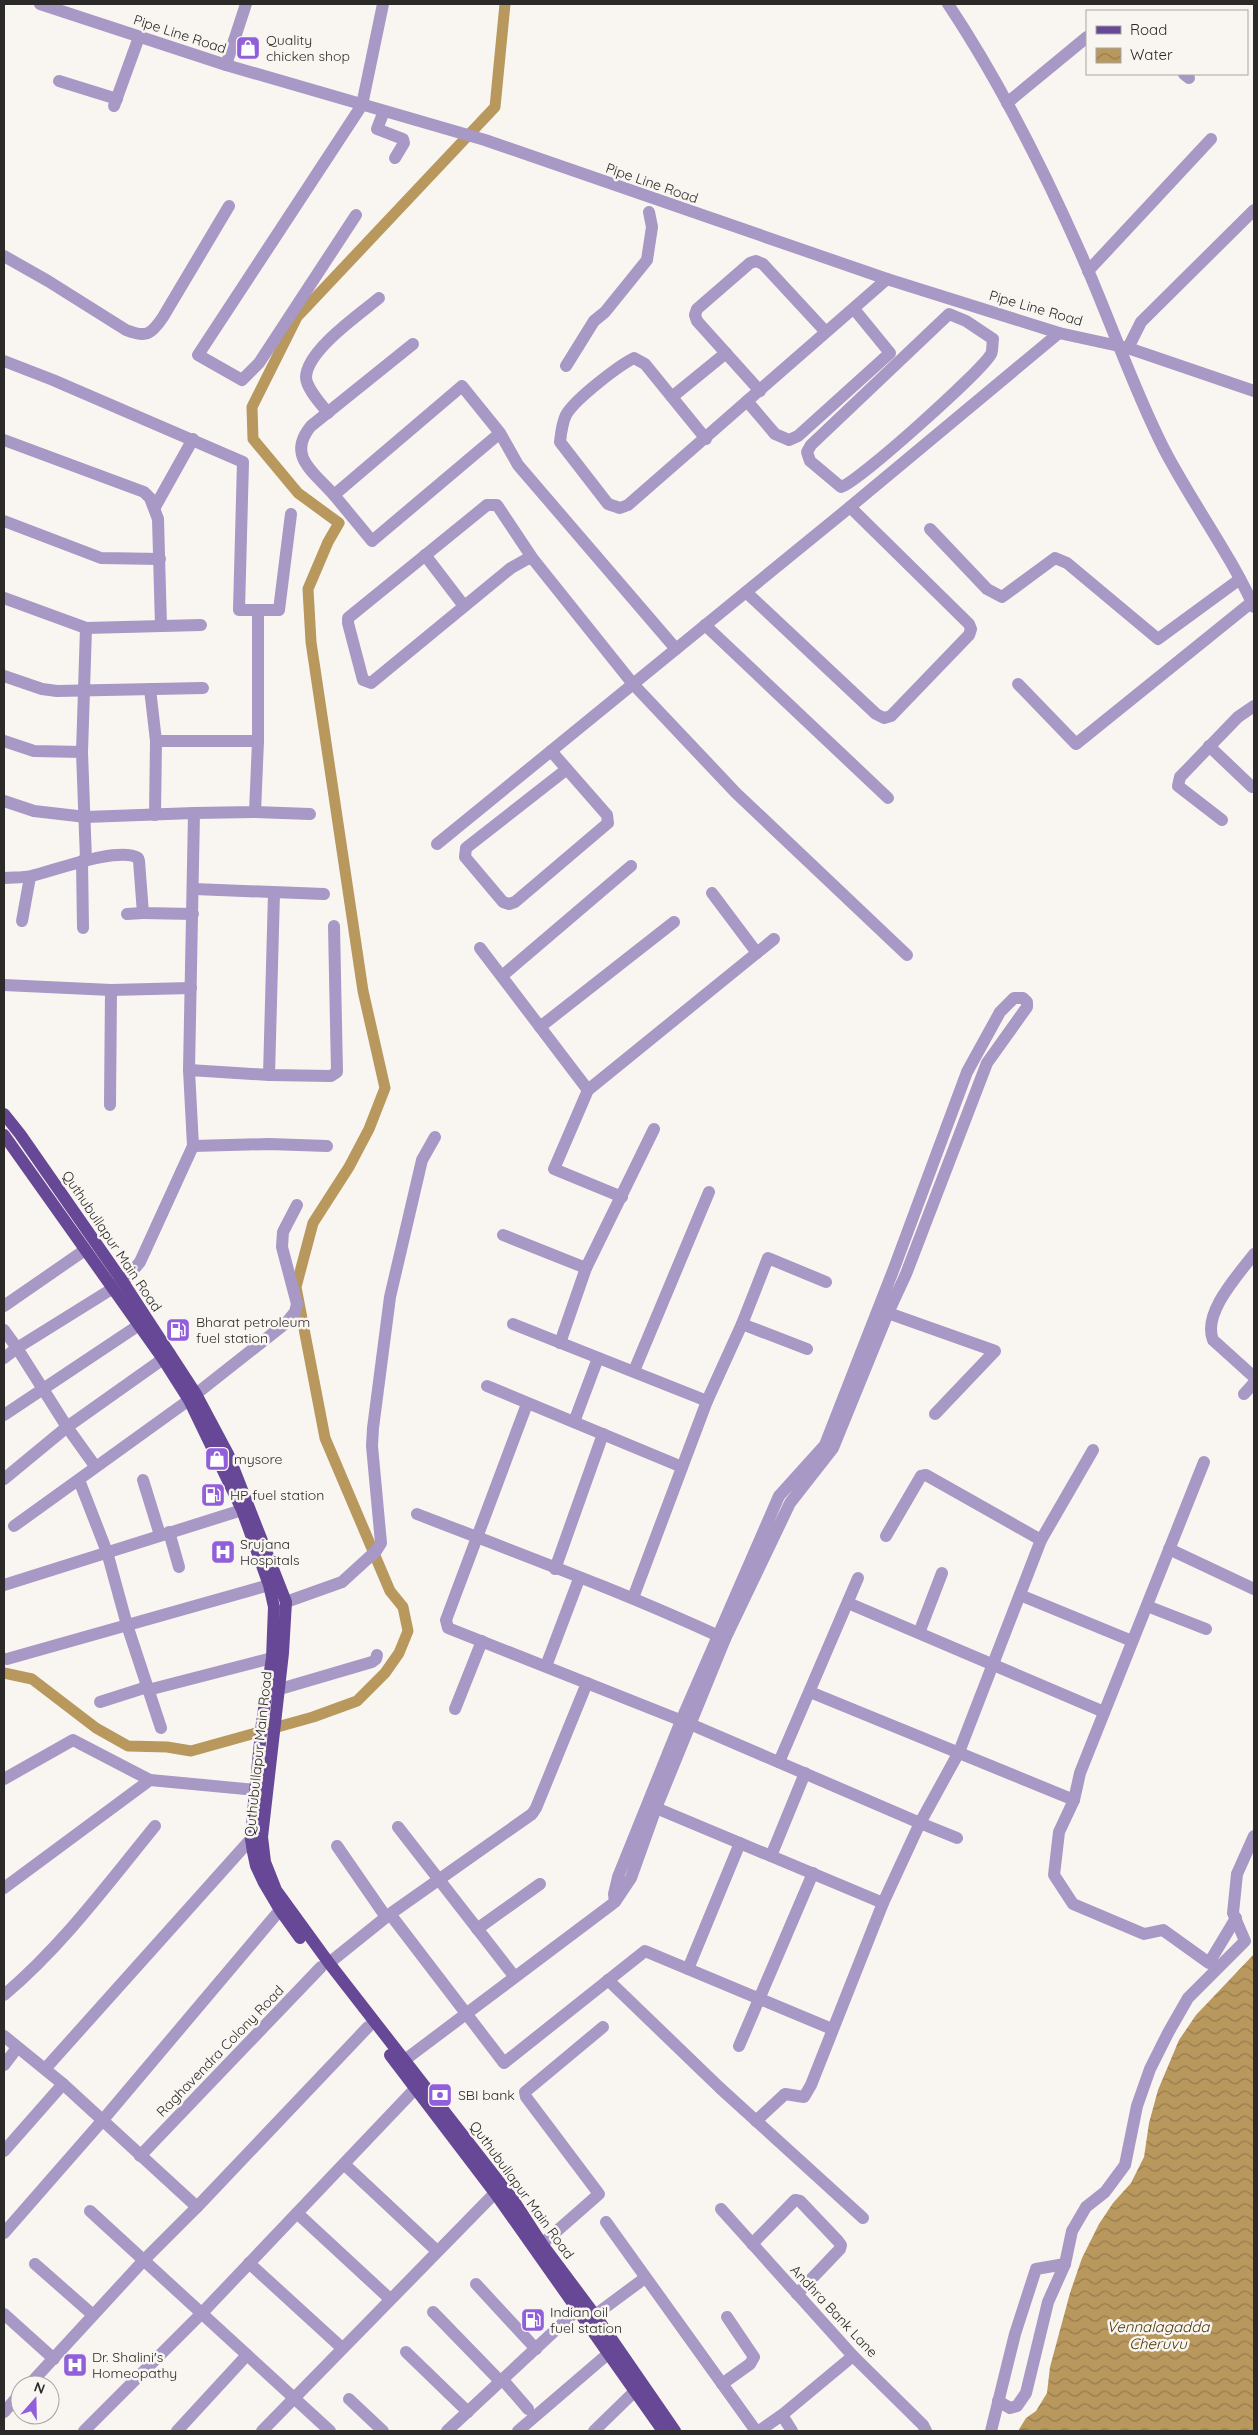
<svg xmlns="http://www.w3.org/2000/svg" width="1258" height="2435" viewBox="0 0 1258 2435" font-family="Quicksand,sans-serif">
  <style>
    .water { fill: url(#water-waves) }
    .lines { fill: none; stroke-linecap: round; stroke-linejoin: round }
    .canal { stroke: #b9985e; stroke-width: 11 }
    .minor { stroke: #a798c5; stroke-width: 12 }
    .major { stroke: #674896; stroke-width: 12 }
    .labels { text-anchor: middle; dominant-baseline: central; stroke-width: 5; stroke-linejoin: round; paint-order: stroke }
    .street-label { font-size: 14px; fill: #2b2a29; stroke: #f9f6f2 }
    .poi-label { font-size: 14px; fill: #2b2a29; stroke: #f9f6f2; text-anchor: start }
    .water-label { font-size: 15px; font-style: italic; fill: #4e3705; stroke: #f9f6f2 }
  </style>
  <defs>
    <pattern id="water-waves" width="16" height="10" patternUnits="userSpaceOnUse" patternTransform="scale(1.25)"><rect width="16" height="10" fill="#b9985e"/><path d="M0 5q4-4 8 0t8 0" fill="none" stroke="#977c4e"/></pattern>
  </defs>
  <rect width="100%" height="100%" fill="#f9f6f2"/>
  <!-- water -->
  <polygon class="water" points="1254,1954 1254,2431 1018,2431 1026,2418 1036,2411 1047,2393 1050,2367 1070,2293 1082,2258 1099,2224 1113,2203 1131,2183 1144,2157 1149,2123 1158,2090 1179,2040 1196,2015"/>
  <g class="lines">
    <!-- canal -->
    <polyline class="canal" points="4,1673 32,1679 96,1728 128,1746 167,1747 191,1751 313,1717 357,1701 385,1673 399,1653 408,1631 403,1607 390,1591 325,1438 296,1287 313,1223 349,1167 369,1129 385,1088 363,991 311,642 308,589 328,542 339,523 298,493 253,439 252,407 297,317 495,107 505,4"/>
    <!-- minor -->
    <g class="minor">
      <polyline points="40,4 226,65 485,140 887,279 1059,333 1128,348 1254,391"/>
      <path d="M948,4C1000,82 1043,168 1081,254C1110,319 1132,386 1164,449C1192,503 1229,552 1254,607"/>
      <polyline points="226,65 246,4"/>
      <polyline points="1184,74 1189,78"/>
      <polyline points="59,81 117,99"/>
      <polyline points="1007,103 1087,37"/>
      <polyline points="114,106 139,37"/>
      <polyline points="384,111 377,129 403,139 404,143 395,158"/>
      <polyline points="356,215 259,363 242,380 198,355 362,105 383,4"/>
      <path d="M4,256L48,281L126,330C146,338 151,335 163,317L229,206"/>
      <polyline points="1088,271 1211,139"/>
      <path d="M949,314L966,321L993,339C992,344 993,350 991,354C982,371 857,483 841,487L810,461L807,452L811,445Z"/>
      <polyline points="1128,348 1141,322 1254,210"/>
      <polyline points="4,361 53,380 243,462 239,610 279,610 291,514"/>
      <polyline points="566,366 594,321 605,312 647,260 652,227 649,212"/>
      <polyline points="760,391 697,321 695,315 697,309 750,263 756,261 763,264 825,331"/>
      <polyline points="672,397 726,353"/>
      <polyline points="747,401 775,434 789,440 798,436 890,353 854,309"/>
      <path d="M328,413C321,404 306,388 306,377C307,350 360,314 379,298"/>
      <polyline points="500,433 462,386 334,495 372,541 500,433 518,465 676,649"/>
      <path d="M706,439L645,364L634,358C618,366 574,400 566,415C562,423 561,433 560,442L608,504L620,508L628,505L887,279"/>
      <polyline points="4,440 144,492 150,498 158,519 161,626"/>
      <path d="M334,495C314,472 286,456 311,426L413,344"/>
      <polyline points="155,507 193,439"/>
      <polyline points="4,521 101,558 160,559"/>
      <polyline points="930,529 987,589 1002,597 1055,558 1067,563 1158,639 1240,579"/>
      <polyline points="425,555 464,606"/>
      <polyline points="533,559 497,505 487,505 348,618 348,623 363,680 371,683 511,568 527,559 533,559 633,684 736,793 907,955"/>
      <polyline points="746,592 876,714 884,718 891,716 969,635 971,629 969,624 850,507"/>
      <polyline points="4,598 86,628 201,625"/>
      <polyline points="258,610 258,741 255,812 194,813 189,1070 193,1146 269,1144 327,1146"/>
      <polyline points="705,625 888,798"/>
      <polyline points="4,676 42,689 57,691 203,688"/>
      <polyline points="1018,684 1076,744 1252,602"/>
      <polyline points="150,689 156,741 258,741"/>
      <polyline points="4,741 34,751 82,752 86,860"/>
      <polyline points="1209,746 1252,787"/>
      <polyline points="551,751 607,815 608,823 515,902 509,904 503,902 465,857 466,848 567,769"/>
      <polyline points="82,752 86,628"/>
      <polyline points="4,801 34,811 86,817 194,813"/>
      <polyline points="255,812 310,814"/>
      <polyline points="155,815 156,741"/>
      <polyline points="1222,820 1178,786 1180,777 1238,717 1254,706"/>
      <polyline points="437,844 850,507 1059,333"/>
      <polyline points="82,861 83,928"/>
      <path d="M4,878C13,877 22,878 31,876C54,871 118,846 138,858L139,861L143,913L193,914"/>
      <polyline points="194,889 324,894"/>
      <polyline points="274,893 269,1075 331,1076 337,1072 334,926"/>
      <polyline points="712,893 757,953"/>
      <polyline points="127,914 143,913"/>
      <polyline points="22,921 30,877"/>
      <polyline points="480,948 588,1090"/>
      <polyline points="502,976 631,866"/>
      <polyline points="4,985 111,990 191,988"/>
      <polyline points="540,1027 674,922"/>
      <polyline points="189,1070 269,1075"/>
      <polyline points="110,1105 111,990"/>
      <polyline points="622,1197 554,1169 588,1090 774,939"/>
      <polyline points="503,1235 586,1268"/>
      <path d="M1254,1254C1239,1274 1202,1313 1213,1340L1254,1377"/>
      <polyline points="4,1306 85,1250"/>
      <polyline points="888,1313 995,1351 935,1414"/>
      <polyline points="513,1324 707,1401"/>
      <polyline points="742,1324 807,1349"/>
      <polyline points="4,1330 17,1348 4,1358"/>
      <polyline points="560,1343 586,1268 654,1129"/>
      <polyline points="170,1354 67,1427 17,1348 123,1282 140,1262 193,1146"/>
      <polyline points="634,1371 709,1192"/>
      <polyline points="487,1386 682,1467"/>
      <polyline points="196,1394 286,1323 295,1312 297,1304 282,1247 283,1232 297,1205"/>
      <polyline points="1244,1394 1254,1383"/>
      <polyline points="527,1404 446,1620 448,1628 690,1724 920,1823 883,1903 811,2085 804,2097 785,2094 756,2121"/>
      <polyline points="4,1415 139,1325"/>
      <polyline points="574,1422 598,1358"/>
      <polyline points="4,1479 67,1427 95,1466"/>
      <polyline points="79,1480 107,1552 127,1625 161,1728"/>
      <polyline points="143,1480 160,1535"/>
      <path d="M417,1514C520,1554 624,1592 725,1639"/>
      <polyline points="14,1526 189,1400"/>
      <polyline points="169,1532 179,1567"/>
      <polyline points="886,1536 921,1476 926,1475 1041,1540"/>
      <polyline points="1169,1549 1254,1589"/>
      <polyline points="555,1569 603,1434"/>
      <polyline points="4,1585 242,1510"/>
      <polyline points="1020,1595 1132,1641"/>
      <polyline points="633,1598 707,1401 742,1324 768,1258 826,1282"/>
      <polyline points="286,1602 342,1582 376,1551 381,1543 372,1446 373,1428 390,1297 422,1160 435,1137"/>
      <polyline points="848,1603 1104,1712"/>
      <polyline points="1147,1606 1206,1629"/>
      <polyline points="919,1633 942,1573"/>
      <polyline points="7,1659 269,1585"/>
      <polyline points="546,1666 579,1579"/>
      <polyline points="280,1689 372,1662 376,1659 377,1655"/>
      <polyline points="148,1690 272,1658"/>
      <polyline points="810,1692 1074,1800 1080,1773 1204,1462"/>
      <polyline points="100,1702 147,1687"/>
      <polyline points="455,1709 482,1641"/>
      <polyline points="779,1762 858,1578"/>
      <polyline points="4,1779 73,1740 150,1780"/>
      <polyline points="1074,1800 1059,1832 1054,1875 1073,1904 1144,1934 1163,1930 1209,1963 1236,1918"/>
      <polyline points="656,1808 883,1903"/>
      <polyline points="398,1827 514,1976"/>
      <polyline points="957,1838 920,1823 959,1752 1041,1540 1093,1450"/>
      <polyline points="337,1846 386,1917"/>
      <polyline points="771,1856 805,1773"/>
      <polyline points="4,1888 150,1780 257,1790"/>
      <polyline points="390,1914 504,2063 645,1951 832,2029"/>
      <polyline points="477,1929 540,1884"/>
      <polyline points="329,1963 390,1914 532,1814 536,1808 587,1683"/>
      <polyline points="688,1969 740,1843"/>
      <polyline points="608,1980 720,2088 863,2218"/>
      <path d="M4,1995C62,1946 107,1885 155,1826"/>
      <polyline points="4,2036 63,2084 197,2207"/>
      <polyline points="739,2046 813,1873"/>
      <polyline points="4,2065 17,2048"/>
      <polyline points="398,2065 615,1902 631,1878 656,1808 725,1639 790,1503 833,1448 888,1313 906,1274 987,1063 1027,1007 1027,1002 1023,998 1014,998 1000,1012 967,1072 893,1271 825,1445 779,1496 681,1721 618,1877 614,1894 615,1902"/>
      <polyline points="45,2069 251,1839"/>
      <polyline points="4,2151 63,2084"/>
      <polyline points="140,2156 321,1967"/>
      <polyline points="344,2164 437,2251"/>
      <polyline points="721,2209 853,2356 923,2425 926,2431"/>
      <polyline points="90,2211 330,2431"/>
      <polyline points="297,2213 390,2299"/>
      <polyline points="606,2222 756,2431"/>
      <polyline points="4,2233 102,2121 280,1910"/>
      <polyline points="542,2244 599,2194 526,2097 525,2092 603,2027"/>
      <polyline points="752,2244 795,2200 800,2201 838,2241 841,2245 840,2249 797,2294"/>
      <polyline points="249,2263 342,2348"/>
      <polyline points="35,2264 93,2315"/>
      <polyline points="476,2284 536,2349"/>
      <polyline points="433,2312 500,2381"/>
      <polyline points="4,2314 54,2359"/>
      <polyline points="595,2315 645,2278"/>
      <polyline points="406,2352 468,2412"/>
      <polyline points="502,2379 528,2409"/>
      <polyline points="722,2384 750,2364 754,2357 727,2317"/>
      <polyline points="29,2385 144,2260 197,2207 368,2027"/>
      <polyline points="349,2399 383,2431"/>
      <polyline points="998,2401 1010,2408 1017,2406 1026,2393 1048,2302 1065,2264 1072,2231 1086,2207 1105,2192 1125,2165 1137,2106 1150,2069 1168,2033 1188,1998 1245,1941 1233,1913 1237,1874 1254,1836"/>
      <polyline points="4,2412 20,2394"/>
      <polyline points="782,2415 792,2431"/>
      <polyline points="84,2431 201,2314 415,2089"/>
      <polyline points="177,2431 247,2355"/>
      <polyline points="262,2431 495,2193"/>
      <polyline points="447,2431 577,2310"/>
      <polyline points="518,2431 609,2353"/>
      <polyline points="594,2431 634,2392"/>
      <polyline points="759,2431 782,2415 853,2356"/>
      <polyline points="991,2431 1015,2334 1036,2269 1065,2264"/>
    </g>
    <!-- major -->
    <g class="major">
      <polyline points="4,1114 20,1134 123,1282 196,1394 228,1454 286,1602 283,1653 262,1837 265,1862 276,1890 329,1963 514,2201 542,2244 595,2315 675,2431"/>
      <polyline points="4,1135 163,1359 189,1400 242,1510 269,1585 274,1607 272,1658 262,1722 254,1802 251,1839 253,1852 256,1866 264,1883 280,1910 300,1938"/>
      <polyline points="390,2055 495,2193 663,2431"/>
    </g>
  </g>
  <!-- icons -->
  <defs>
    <symbol id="shop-square" viewBox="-11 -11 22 22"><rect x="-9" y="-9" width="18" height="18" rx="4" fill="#905fd9" stroke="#f9f6f2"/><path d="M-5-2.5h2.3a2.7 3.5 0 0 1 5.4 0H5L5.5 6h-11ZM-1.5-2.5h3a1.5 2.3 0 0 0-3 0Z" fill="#fff"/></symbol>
    <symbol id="fuel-square" viewBox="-11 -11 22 22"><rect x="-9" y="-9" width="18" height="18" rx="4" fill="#905fd9" stroke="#f9f6f2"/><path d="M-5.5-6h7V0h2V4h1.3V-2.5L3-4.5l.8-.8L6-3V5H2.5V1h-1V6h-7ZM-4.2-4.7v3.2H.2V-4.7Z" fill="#fff"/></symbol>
    <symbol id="hospital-square" viewBox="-11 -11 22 22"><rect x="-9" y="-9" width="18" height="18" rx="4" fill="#905fd9" stroke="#f9f6f2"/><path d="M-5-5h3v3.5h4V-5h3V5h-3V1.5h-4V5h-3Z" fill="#fff"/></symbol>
    <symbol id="bank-square" viewBox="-11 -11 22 22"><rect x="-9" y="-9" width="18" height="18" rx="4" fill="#905fd9" stroke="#f9f6f2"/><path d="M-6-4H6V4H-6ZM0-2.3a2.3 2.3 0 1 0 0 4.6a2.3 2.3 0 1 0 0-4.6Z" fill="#fff"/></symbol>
  </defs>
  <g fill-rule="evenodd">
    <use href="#shop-square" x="234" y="34" width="28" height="28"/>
    <use href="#fuel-square" x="164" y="1316" width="28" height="28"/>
    <use href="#shop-square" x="203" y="1445" width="28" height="28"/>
    <use href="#fuel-square" x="199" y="1481" width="28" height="28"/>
    <use href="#hospital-square" x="209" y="1538" width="28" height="28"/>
    <use href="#bank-square" x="426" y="2081" width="28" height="28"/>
    <use href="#fuel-square" x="519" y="2306" width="28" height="28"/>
    <use href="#hospital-square" x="61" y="2351" width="28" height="28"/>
  </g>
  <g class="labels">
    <!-- street labels -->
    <g class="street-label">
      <text transform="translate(180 34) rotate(18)">Pipe Line Road</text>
      <text transform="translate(652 183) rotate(19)">Pipe Line Road</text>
      <text transform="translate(1036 308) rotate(16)">Pipe Line Road</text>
      <text transform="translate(112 1241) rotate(56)">Quthubullapur Main Road</text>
      <text transform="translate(258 1754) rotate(-84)">Quthubullapur Main Road</text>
      <text transform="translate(220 2051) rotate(-46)">Raghavendra Colony Road</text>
      <text transform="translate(522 2190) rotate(54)">Quthubullapur Main Road</text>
      <text transform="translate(834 2311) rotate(47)">Andhra Bank Lane</text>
    </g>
    <!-- poi labels -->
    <g class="poi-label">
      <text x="266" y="40">Quality<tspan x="266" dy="16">chicken shop</tspan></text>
      <text x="196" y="1322">Bharat petroleum<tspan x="196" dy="16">fuel station</tspan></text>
      <text x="234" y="1459">mysore</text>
      <text x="230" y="1495">HP fuel station</text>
      <text x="240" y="1544">Srujana<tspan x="240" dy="16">Hospitals</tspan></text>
      <text x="458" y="2095">SBI bank</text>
      <text x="550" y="2312">Indian oil<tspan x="550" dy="16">fuel station</tspan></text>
      <text x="92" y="2357">Dr. Shalini's<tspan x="92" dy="16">Homeopathy</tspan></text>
    </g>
    <!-- water labels -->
    <g class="water-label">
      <text x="1158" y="2326">Vennalagadda<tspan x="1158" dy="17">Cheruvu</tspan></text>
    </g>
  </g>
  <!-- border -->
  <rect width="1258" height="2435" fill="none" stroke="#2b2a29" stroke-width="10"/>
  <!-- legend -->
  <rect x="1086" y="10" width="162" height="65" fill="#f9f6f2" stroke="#a7a4a2"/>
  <rect x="1096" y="26" width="25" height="8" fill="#674896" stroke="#a7a4a2"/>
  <text x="1130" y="35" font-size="15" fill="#2b2a29">Road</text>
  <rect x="1096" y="48" width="25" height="15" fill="url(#water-waves)" stroke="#a7a4a2"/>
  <text x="1130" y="60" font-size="15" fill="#2b2a29">Water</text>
  <!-- north arrow -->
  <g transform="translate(35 2400) rotate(20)"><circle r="24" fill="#f9f6f2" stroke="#a7a4a2"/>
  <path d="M0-4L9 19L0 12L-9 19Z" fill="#905fd9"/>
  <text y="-8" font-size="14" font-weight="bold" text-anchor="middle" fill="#2b2a29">N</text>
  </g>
</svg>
